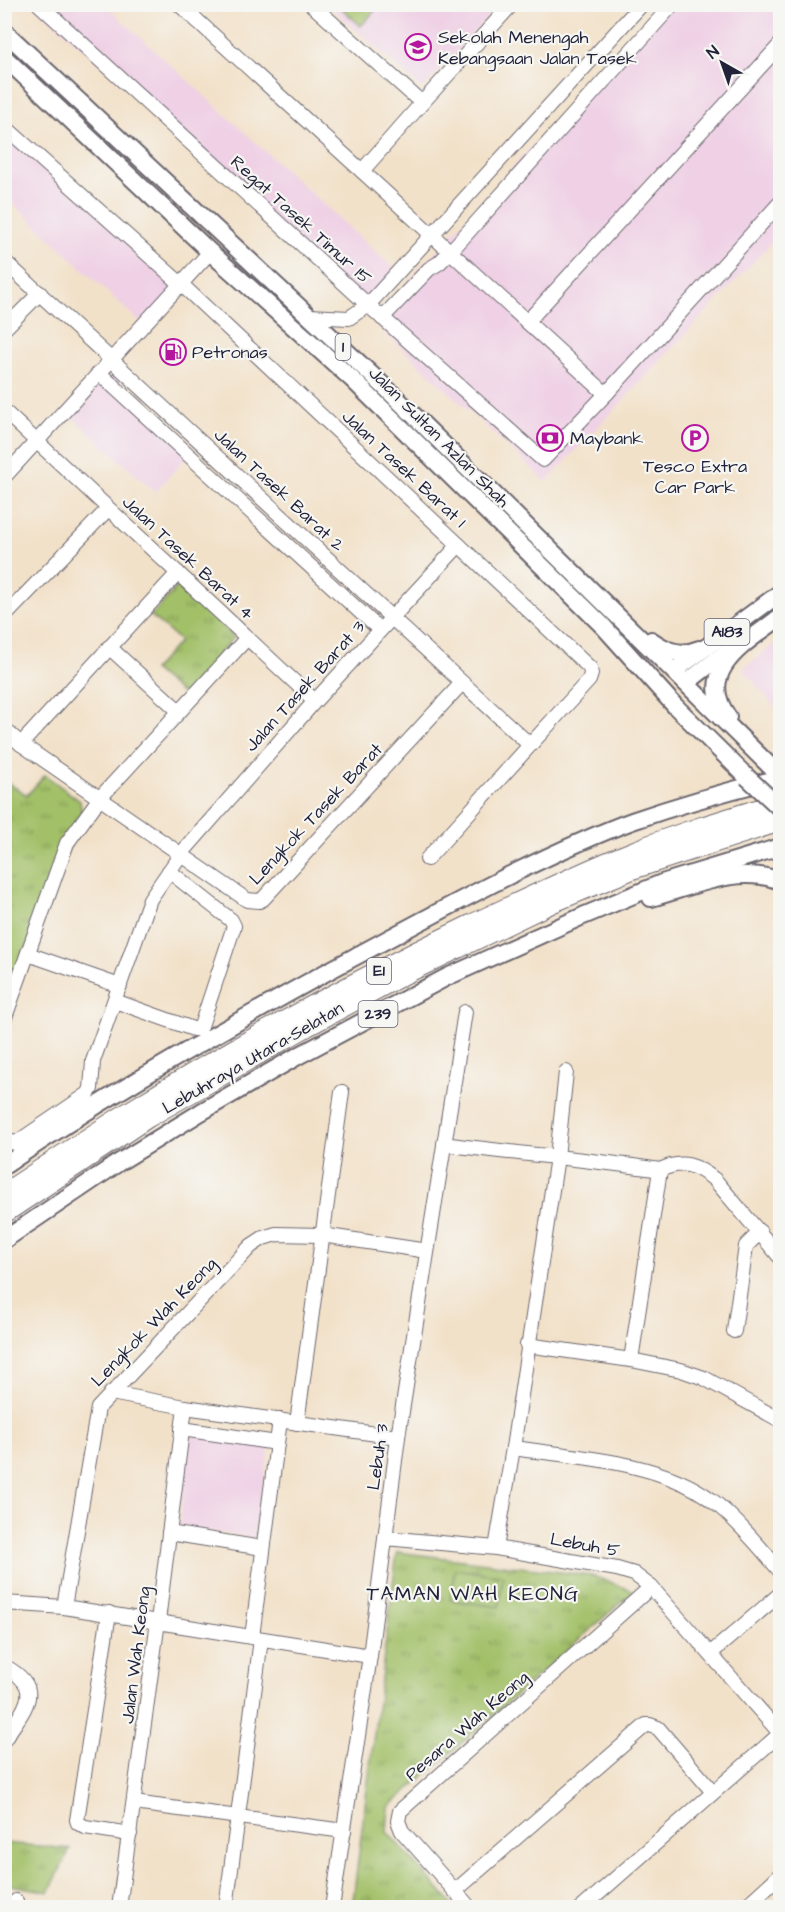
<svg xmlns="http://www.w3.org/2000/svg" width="785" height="1912" viewBox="0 0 785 1912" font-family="'Architects Daughter',sans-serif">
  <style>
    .built { fill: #efd0e5 }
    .grass { fill: url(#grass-tufts); stroke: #627152; stroke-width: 1.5 }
    .pitch { fill: #a2c068; stroke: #627152; stroke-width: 1.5 }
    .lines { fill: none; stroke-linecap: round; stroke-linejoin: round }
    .minor-casing { stroke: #6b656d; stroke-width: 16 }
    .major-casing { stroke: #6b656d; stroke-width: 20 }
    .highway-casing { stroke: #6b656d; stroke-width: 22 }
    .minor { stroke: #fff; stroke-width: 14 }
    .major { stroke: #fff; stroke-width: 16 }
    .highway { stroke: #fff; stroke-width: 20 }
    .major-bridge-casing { stroke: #6b656d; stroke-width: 20; stroke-linecap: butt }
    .major-bridge { stroke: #fff; stroke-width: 16 }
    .labels { text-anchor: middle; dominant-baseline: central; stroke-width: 4.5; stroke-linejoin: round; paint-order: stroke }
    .shield { fill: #f6f6f2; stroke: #626272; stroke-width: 1.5 }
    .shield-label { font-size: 16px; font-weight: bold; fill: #22223b }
    .poi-label { font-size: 18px; fill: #22223b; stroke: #f6f6f2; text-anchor: start }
    .street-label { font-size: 18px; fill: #22223b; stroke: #f6f6f2 }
    .neighbourhood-label { font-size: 20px; letter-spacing: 1.5px; fill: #22223b; stroke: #f6f6f2 }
  </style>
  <defs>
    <pattern id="grass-tufts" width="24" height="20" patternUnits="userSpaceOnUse" patternTransform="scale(1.5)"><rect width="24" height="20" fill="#a2c068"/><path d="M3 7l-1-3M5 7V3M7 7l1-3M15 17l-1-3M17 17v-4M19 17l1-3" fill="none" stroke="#849c57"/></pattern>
  </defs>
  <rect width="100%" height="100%" fill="#f6f6f2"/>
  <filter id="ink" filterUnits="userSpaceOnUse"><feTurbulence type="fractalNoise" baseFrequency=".0167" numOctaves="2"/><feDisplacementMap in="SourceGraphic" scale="12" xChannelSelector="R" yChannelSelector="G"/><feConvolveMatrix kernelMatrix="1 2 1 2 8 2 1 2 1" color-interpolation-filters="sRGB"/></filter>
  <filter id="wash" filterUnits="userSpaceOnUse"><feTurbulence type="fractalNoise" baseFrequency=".008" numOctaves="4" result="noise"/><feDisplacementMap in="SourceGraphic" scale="24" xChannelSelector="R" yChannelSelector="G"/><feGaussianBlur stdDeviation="1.35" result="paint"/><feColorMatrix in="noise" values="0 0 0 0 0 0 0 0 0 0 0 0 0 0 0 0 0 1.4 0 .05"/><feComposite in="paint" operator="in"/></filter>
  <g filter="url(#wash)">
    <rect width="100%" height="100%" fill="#f2e1c9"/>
    <!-- built -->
    <g class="built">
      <polygon points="34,5 105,5 401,275 370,307"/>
      <polygon points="328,5 499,5 422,89"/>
      <polygon points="662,5 780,5 780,234 546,482 372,321"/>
      <polygon points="4,120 187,285 146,328 5,196"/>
      <polygon points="105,368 194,449 155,492 64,410"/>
      <polygon points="780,639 780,713 743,669"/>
      <polygon points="191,1435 270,1445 254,1538 179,1526"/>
    </g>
    <!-- grass -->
    <g class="grass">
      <polygon points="179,585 234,637 183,695 153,670 180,641 151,616"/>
      <polygon points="45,775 80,801 82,815 5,1001 5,781 27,795"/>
      <polygon points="397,1552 593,1576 634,1591 389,1807 387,1832 455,1907 352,1908"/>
      <polygon points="4,1843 70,1849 49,1892 5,1884"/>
    </g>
    <!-- pitch -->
    <g class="pitch">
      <polygon points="338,5 380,5 361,26"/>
      <polygon points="455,1569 503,1576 499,1607 450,1600"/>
    </g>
  </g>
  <g filter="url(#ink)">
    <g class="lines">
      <defs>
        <g id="minor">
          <polyline points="39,4 368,305 543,460 606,394 780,203"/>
          <polyline points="179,4 606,394"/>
          <polyline points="311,4 422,103"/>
          <polyline points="4,126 181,284 590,668 591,674 589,680 427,859"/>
          <polyline points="362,171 422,103 512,4"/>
          <polyline points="4,261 530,745"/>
          <polyline points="309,316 349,318 368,305 642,4"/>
          <polyline points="382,318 429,269 439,263 450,252 673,4"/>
          <polyline points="527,322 780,45"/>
          <polyline points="4,329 40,293"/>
          <polyline points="99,373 380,630"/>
          <polyline points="4,411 315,701"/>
          <polyline points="4,477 210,252"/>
          <polyline points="4,617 108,509"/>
          <polyline points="109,647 179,711"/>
          <polyline points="4,729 21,744 247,900 259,901 263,899 462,683"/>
          <polyline points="21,744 178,573"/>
          <polyline points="28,954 120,986"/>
          <polyline points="115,1001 193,1029 198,1029 201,1026 234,926 231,920 169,871"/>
          <polyline points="4,1020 67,843 99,799 247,638"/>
          <polyline points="4,1135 10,1142 16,1143 88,1094 91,1089 93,1061 150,899 181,854 315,701 459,545"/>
          <path d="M444,1144C516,1154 588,1159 660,1170"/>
          <path d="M660,1170C683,1159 696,1165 715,1180L780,1257"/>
          <polyline points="734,1331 746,1246 760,1232"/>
          <polyline points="527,1345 631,1360 681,1370 704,1378 780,1420"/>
          <polyline points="631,1360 660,1170"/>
          <polyline points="111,1393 185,1407 398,1437"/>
          <polyline points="297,1423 342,1092"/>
          <polyline points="182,1429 277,1443"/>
          <path d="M513,1448C574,1457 659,1461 710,1499C734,1516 761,1548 780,1571"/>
          <polyline points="169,1533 263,1548"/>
          <polyline points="385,1538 496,1548 617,1569 634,1574 651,1587 780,1733"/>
          <polyline points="496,1548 513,1448 557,1157 566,1072"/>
          <polyline points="4,1603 64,1607 370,1656"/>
          <polyline points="64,1607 98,1408 251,1246 263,1238 276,1234 322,1235 427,1251"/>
          <polyline points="109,1613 77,1820 78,1823 85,1827 130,1834"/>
          <polyline points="252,1637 280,1420"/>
          <polyline points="711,1653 780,1594"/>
          <path d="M4,1666C47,1689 24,1708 4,1740"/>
          <polyline points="134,1803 344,1831"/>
          <polyline points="455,1891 646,1725 650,1725 658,1728 713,1792"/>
          <polyline points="15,1908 16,1901"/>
          <polyline points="119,1908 158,1621 185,1407"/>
          <polyline points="226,1908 261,1639"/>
          <polyline points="332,1908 370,1656 398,1437 465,1012"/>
          <polyline points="470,1908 402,1831 398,1821 400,1811 651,1587"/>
          <polyline points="582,1908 780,1734"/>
          <polyline points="744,1908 780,1875"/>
        </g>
        <g id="major">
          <polyline points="4,31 389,391 780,776"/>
          <polyline points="4,57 210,252 353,380 603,626 675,706 747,777"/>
          <path d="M651,640C667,651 680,657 699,649"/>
          <polyline points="674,671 780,593"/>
          <polyline points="686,683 730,649"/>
          <path d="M728,717C694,670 748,642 780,617"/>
          <path d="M651,898C693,887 737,864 780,881"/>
          <path d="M4,1166C107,1095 215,1034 323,974C386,940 448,906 512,874C551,855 591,836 632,821C681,804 731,790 780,778"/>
          <polyline points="4,1240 118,1163 201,1112 296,1057 447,977 583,916 662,883 780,847"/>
        </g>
        <g id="highway">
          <path d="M4,1194C45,1167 85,1140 126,1114C237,1045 351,983 469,926C522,901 575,875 630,853C679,833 730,818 780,803"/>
          <polyline points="4,1213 148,1117 307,1026 406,973 553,902 632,869 780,821"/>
        </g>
      </defs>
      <!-- minor casing -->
      <use href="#minor" class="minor-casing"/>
      <!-- major casing -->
      <use href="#major" class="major-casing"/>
      <!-- highway casing -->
      <use href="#highway" class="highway-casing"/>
      <!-- minor -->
      <use href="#minor" class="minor"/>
      <!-- major -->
      <use href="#major" class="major"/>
      <!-- highway -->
      <use href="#highway" class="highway"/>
      <defs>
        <polyline id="major-bridge" points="747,777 780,808"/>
      </defs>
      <!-- major-bridge casing -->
      <use href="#major-bridge" class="major-bridge-casing"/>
      <!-- major-bridge -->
      <use href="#major-bridge" class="major-bridge"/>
    </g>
  </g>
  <!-- icons -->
  <defs>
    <symbol id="school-ring" viewBox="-11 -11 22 22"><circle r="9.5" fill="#f6f6f2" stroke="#b5179e" stroke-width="1.5"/><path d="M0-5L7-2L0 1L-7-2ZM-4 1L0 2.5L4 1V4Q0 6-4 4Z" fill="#b5179e"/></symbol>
    <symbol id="fuel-ring" viewBox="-11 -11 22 22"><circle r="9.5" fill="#f6f6f2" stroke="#b5179e" stroke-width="1.5"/><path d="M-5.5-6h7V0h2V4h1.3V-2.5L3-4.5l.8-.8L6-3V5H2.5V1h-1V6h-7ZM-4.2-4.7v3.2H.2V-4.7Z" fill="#b5179e"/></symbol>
    <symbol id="bank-ring" viewBox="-11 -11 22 22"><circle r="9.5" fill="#f6f6f2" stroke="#b5179e" stroke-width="1.5"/><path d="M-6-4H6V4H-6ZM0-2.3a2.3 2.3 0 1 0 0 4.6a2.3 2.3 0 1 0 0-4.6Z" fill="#b5179e"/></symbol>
    <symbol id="parking-ring" viewBox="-11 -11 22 22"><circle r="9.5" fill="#f6f6f2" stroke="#b5179e" stroke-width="1.5"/><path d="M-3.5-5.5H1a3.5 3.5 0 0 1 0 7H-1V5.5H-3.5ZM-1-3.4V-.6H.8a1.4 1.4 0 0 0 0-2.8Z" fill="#b5179e"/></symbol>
  </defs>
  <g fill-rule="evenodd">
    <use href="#school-ring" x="403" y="32" width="30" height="30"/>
    <use href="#fuel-ring" x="158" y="337" width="30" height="30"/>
    <use href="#bank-ring" x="535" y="423" width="30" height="30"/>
    <use href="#parking-ring" x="680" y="423" width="30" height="30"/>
  </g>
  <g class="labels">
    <!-- shield labels -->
    <g class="shield">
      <rect x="335.5" y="334" width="15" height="26" rx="4.5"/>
      <rect x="704.5" y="619" width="45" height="26" rx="4.5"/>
      <rect x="367" y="958" width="24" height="26" rx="4.5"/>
      <rect x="358.5" y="1001" width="39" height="26" rx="4.5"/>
    </g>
    <g class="shield-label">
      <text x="343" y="347">1</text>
      <text x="727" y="632">A183</text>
      <text x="379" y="971">E1</text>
      <text x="378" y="1014">239</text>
    </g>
    <!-- poi labels -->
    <g class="poi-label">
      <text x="438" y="37">Sekolah Menengah<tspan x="438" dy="21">Kebangsaan Jalan Tasek</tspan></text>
      <text x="192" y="352">Petronas</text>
      <text x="570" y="438">Maybank</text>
      <text x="695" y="466" text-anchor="middle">Tesco Extra<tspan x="695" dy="21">Car Park</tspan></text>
    </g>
    <!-- street labels -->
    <g class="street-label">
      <text transform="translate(301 220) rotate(42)">Regat Tasek Timur 15</text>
      <text transform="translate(439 437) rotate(45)">Jalan Sultan Azlan Shah</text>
      <text transform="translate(404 469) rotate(43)">Jalan Tasek Barat 1</text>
      <text transform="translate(279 490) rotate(43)">Jalan Tasek Barat 2</text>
      <text transform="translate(188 558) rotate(43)">Jalan Tasek Barat 4</text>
      <text transform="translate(305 686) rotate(-48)">Jalan Tasek Barat 3</text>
      <text transform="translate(316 814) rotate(-47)">Lengkok Tasek Barat</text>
      <text transform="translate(253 1058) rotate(-30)">Lebuhraya Utara–Selatan</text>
      <text transform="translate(154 1322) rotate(-46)">Lengkok Wah Keong</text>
      <text transform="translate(378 1457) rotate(-82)">Lebuh 3</text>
      <text transform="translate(585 1545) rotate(10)">Lebuh 5</text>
      <text transform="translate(136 1655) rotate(-83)">Jalan Wah Keong</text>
      <text transform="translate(467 1726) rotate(-41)">Pesara Wah Keong</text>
    </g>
    <!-- neighbourhood labels -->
    <g class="neighbourhood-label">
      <text x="473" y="1594">TAMAN WAH KEONG</text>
    </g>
  </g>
  <!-- margin -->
  <rect width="785" height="1912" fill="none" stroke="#f6f6f2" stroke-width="24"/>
  <!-- north arrow -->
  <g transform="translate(722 63) rotate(320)" stroke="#f6f6f2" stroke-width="4.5" paint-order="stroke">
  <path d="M0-4.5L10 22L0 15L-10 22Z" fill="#22223b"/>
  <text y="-9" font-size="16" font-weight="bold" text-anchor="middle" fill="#22223b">N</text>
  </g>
</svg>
